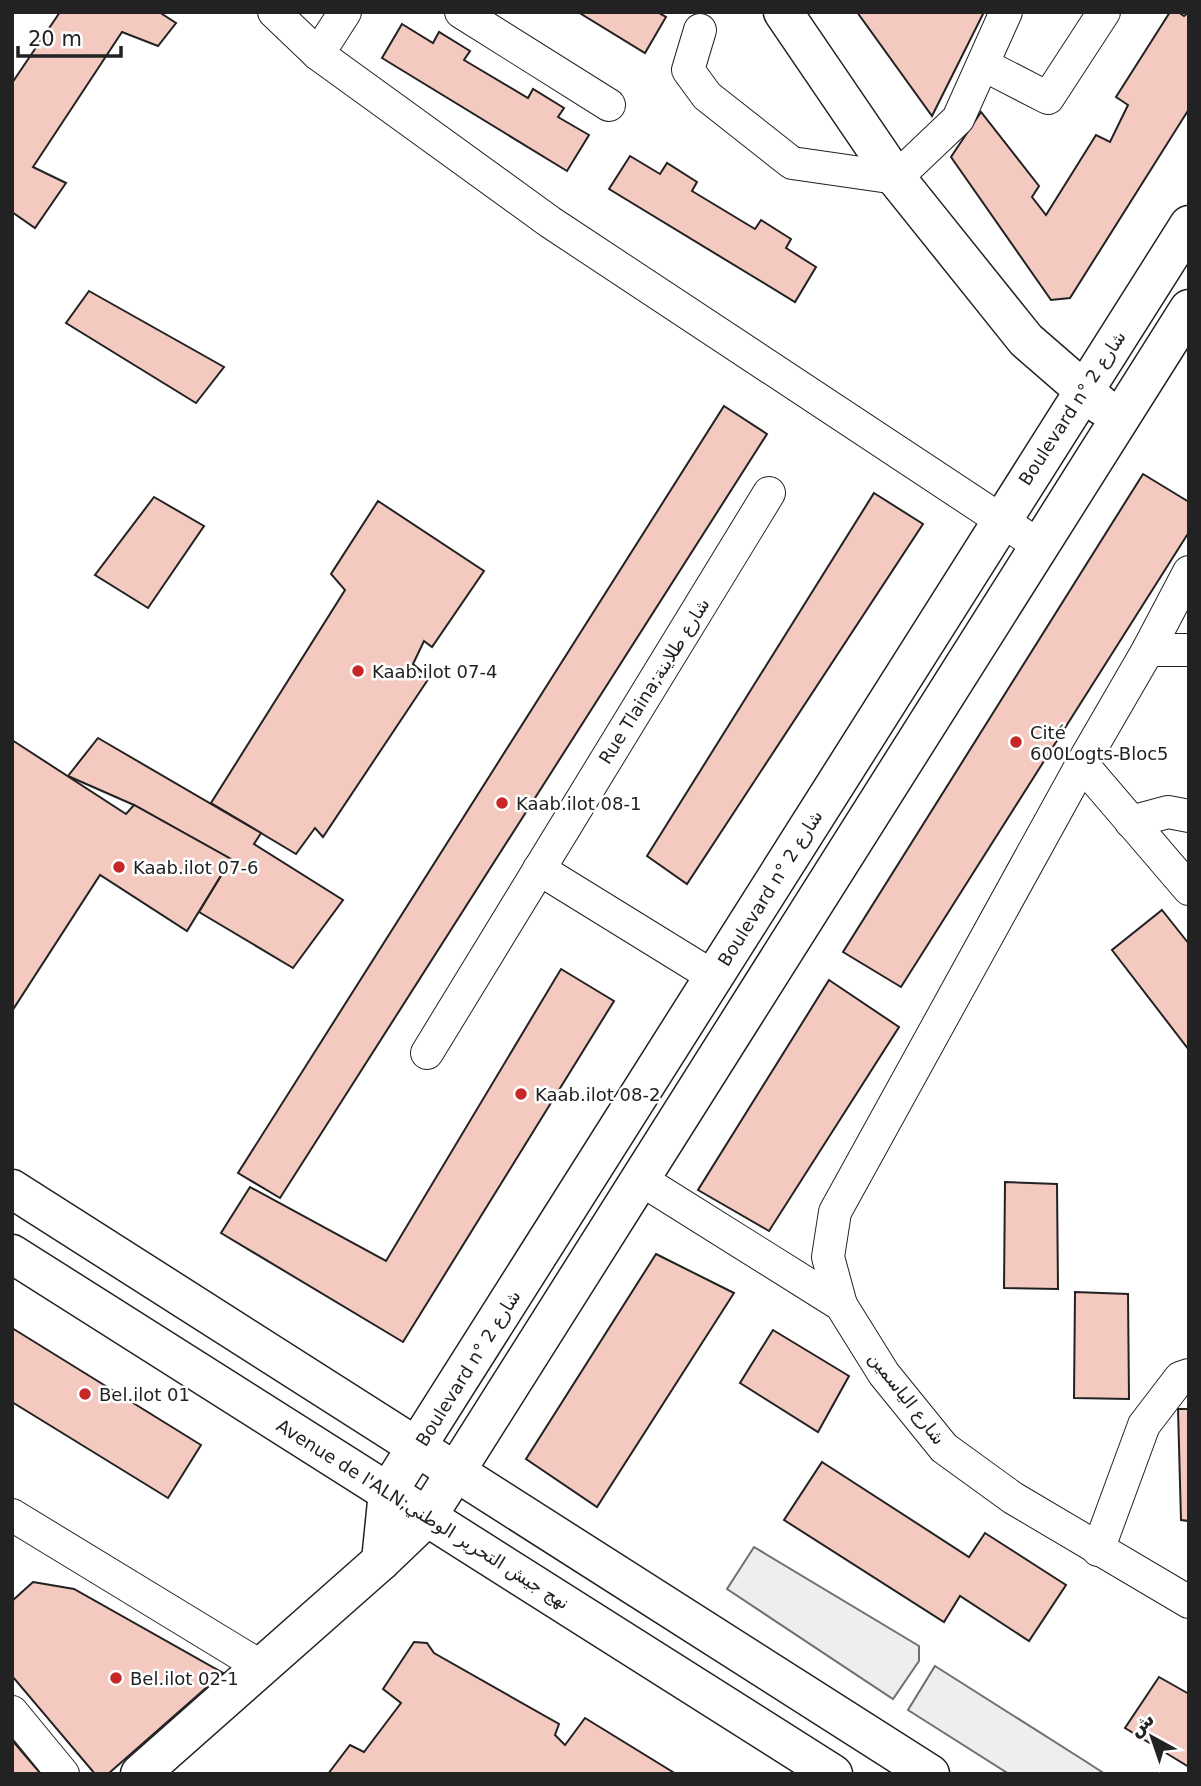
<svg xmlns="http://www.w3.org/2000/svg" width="1201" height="1786" viewBox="0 0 1201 1786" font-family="'DejaVu Sans',Vazirmatn,sans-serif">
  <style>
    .green { fill: #eee; stroke: #6f6f6f; stroke-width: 2 }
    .building { fill: #f3c9c0; stroke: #222; stroke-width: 2 }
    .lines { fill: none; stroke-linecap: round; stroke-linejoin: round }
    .street-casing { stroke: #222; stroke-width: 34 }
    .secondary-casing { stroke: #222; stroke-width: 41 }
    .primary-casing { stroke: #222; stroke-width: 41 }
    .street { stroke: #fff; stroke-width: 32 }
    .secondary { stroke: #fff; stroke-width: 38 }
    .primary { stroke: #fff; stroke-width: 38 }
    .poi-dot { fill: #c62828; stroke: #fff; stroke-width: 2.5 }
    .labels { text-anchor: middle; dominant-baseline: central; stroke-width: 5; stroke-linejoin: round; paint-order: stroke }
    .street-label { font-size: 18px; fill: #222; stroke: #fff }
    .poi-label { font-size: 18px; fill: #222; stroke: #fff; text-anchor: start }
  </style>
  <rect width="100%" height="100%" fill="#fff"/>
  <!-- green -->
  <g class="green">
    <polygon points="754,1547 919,1646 919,1661 893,1699 727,1589"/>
    <polygon points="935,1666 1085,1761 1105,1774 1009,1774 908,1710"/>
  </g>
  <!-- building -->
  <g class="building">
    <polygon points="60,12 159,12 176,23 158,46 122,32 33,167 66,183 35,228 12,212 12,83"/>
    <polygon points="578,12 657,12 666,17 645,53"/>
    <polygon points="857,12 984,12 932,116"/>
    <polygon points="1170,12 1178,12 1184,16 1189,12 1189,109 1070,298 1051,300 951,157 981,112 1039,186 1032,197 1046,215 1096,135 1110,142 1128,105 1116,97"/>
    <polygon points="402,24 433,43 439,32 470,51 464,60 528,98 533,89 564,108 558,117 589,135 567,171 382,58"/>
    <polygon points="630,156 660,174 667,163 697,182 692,191 755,229 761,220 791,239 786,248 816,267 795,302 609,189"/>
    <polygon points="89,291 224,367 196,403 66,323"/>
    <polygon points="724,406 767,434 280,1198 238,1173"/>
    <polygon points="1143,474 1189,502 1189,532 901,987 843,952"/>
    <polygon points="874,493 923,524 687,884 647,856"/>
    <polygon points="154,497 204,526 148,608 95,575"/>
    <polygon points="378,501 484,571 432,647 424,641 413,664 429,678 323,837 315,828 296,854 211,803 345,590 331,574"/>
    <polygon points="98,738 261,833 254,844 343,900 293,968 199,912 231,859 134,805 68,776"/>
    <polygon points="12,740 126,814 134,805 231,859 187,931 100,875 12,1011"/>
    <polygon points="1162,910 1189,944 1189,1050 1112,950"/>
    <polygon points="561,969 614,1001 403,1342 221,1233 250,1187 386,1261"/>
    <polygon points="829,980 899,1027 769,1231 698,1190"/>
    <polygon points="1005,1182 1057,1184 1058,1289 1004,1288"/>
    <polygon points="656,1254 734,1293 597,1507 526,1459"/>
    <polygon points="1075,1292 1128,1294 1129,1399 1074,1398"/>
    <polygon points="12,1328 201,1445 168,1498 12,1402"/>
    <polygon points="773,1330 849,1376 818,1432 740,1383"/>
    <polygon points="1178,1409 1189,1409 1189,1521 1181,1520"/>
    <polygon points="822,1462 969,1557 985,1533 1066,1585 1029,1641 960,1596 944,1622 784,1520"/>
    <polygon points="33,1582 74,1589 223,1673 108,1774 95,1774 12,1676 12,1601"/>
    <polygon points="414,1642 427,1643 434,1653 559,1724 555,1735 565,1745 585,1718 676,1774 328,1774 350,1745 364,1752 401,1703 383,1689"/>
    <polygon points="1159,1677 1189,1694 1189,1767 1125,1728"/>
    <polygon points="12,1740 41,1774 12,1774"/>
  </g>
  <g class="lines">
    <defs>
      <g id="street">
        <polyline points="274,12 318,54 550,222 1040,546"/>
        <polyline points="461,12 609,105"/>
        <polyline points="700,30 688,70 707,96 792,163 896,178 958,119 1006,12"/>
        <polyline points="318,54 345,12"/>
        <polyline points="984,65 1048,98 1104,12"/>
        <polyline points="1148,650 1189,650"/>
        <polyline points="1082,764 1189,889"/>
        <polyline points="1131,822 1168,812 1189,816"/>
        <polyline points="539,869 714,977"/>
        <polyline points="427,1053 769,493"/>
        <polyline points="640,1179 841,1305 884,1374 944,1448 1013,1498 1189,1602"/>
        <polyline points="841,1305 828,1257 835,1212 1082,764 1148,650 1189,572"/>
        <polyline points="12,1515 260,1666"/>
        <polyline points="1098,1550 1144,1425 1180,1378 1189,1375"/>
        <polyline points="12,1712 63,1774"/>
      </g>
      <g id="secondary">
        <polyline points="783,12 896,178 1026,340 1102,406"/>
        <polyline points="381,1561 388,1492 1189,225"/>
        <polyline points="140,1774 381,1561 427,1517 1189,309"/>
      </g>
      <g id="primary">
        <polyline points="12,1189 930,1774"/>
        <polyline points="12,1254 833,1774"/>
      </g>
    </defs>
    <!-- street casing -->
    <use href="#street" class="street-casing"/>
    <!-- secondary casing -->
    <use href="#secondary" class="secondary-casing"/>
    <!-- primary casing -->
    <use href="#primary" class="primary-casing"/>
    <!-- street -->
    <use href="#street" class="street"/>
    <!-- secondary -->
    <use href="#secondary" class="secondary"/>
    <!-- primary -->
    <use href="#primary" class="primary"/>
  </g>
  <!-- markers -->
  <g class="poi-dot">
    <circle cx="358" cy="671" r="7"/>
    <circle cx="1016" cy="742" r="7"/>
    <circle cx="502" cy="803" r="7"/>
    <circle cx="119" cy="867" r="7"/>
    <circle cx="521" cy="1094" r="7"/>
    <circle cx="85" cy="1394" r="7"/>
    <circle cx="116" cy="1678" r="7"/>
  </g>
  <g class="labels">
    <!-- street labels -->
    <g class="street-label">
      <text transform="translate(1072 408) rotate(-57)">Boulevard n° شارع 2</text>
      <text transform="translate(654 681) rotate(-58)">Rue Tlaina;شارع طلاينة</text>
      <text transform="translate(770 888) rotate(-58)">Boulevard n° شارع 2</text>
      <text transform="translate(468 1368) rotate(-58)">Boulevard n° شارع 2</text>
      <text transform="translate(907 1398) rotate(52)">شارع الياسمين</text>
      <text transform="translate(423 1514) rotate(32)">Avenue de l'ALN;نهج جيش التحرير الوطني</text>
    </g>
    <!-- poi labels -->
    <g class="poi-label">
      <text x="372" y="671">Kaab.ilot 07-4</text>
      <text x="1030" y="732">Cité<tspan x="1030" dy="21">600Logts-Bloc5</tspan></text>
      <text x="516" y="803">Kaab.ilot 08-1</text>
      <text x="133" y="867">Kaab.ilot 07-6</text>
      <text x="535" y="1094">Kaab.ilot 08-2</text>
      <text x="99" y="1394">Bel.ilot 01</text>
      <text x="130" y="1678">Bel.ilot 02-1</text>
    </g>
  </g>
  <!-- border -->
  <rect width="1201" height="1786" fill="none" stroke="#222222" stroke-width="28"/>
  <!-- north arrow -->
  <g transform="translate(1152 1737) rotate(320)" stroke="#ffffff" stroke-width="5" paint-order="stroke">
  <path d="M0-5L12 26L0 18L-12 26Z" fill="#222222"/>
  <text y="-10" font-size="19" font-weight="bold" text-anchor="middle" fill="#222222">ش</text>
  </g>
  <!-- scale -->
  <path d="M18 46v10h103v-10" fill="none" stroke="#222222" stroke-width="3.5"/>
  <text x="28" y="46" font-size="21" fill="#222222" stroke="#ffffff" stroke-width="5" paint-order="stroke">20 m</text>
</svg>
